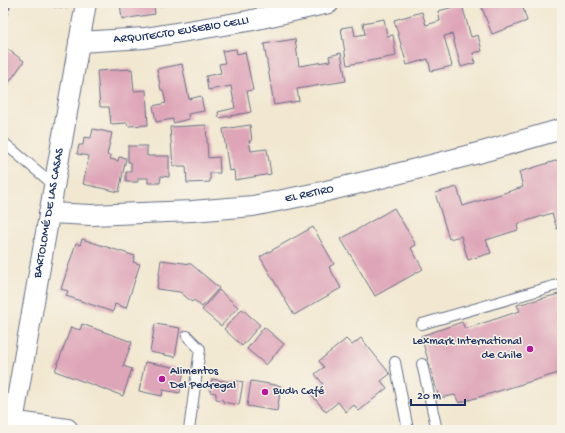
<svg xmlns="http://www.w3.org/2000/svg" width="565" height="433" viewBox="0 0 565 433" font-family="'Gochi Hand',sans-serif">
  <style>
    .building { fill: #dea4b8 }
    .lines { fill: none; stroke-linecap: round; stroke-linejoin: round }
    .lane-casing { stroke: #667086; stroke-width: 12 }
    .street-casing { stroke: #667086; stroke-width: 22 }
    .primary-casing { stroke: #667086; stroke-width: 24 }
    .path { stroke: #667086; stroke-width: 2.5; stroke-dasharray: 3 3; stroke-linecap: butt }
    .lane { stroke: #fff; stroke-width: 10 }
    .street { stroke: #fff; stroke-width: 20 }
    .primary { stroke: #fff; stroke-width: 22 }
    .poi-dot { fill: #b5179e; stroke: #f7f3e8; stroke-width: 1.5 }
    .labels { text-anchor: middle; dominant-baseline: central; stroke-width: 3; stroke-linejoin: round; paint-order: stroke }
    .street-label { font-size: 12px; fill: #1b2f5e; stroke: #f7f3e8 }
    .poi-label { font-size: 12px; fill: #1b2f5e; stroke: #f7f3e8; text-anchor: start }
  </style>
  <rect width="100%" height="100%" fill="#f7f3e8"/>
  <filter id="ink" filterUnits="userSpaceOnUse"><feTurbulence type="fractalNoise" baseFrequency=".025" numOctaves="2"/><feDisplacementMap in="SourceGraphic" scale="8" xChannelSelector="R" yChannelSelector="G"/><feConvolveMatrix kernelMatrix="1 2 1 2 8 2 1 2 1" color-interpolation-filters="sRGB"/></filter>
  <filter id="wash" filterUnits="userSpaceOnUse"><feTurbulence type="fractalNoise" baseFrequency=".012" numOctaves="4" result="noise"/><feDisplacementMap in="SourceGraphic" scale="16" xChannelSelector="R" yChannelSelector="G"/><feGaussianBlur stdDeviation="0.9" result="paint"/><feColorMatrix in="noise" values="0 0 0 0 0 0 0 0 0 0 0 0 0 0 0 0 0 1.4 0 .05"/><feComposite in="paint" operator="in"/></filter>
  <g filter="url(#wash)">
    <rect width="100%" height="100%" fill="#f2e8d1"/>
    <g id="blocks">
      <!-- building -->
      <g class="building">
        <polygon points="120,3 174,3 174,4 154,7 155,14 122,19"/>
        <polygon points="480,3 535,3 523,8 527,21 492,34"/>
        <polygon points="462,5 471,37 478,35 482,51 473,53 475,63 461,67 452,34 444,36 452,66 431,71 428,59 407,65 394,20 422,12 426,25 440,21 438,11"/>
        <polygon points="384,19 387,36 393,35 396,56 347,65 341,28 353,26 355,36 365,34 363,23"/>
        <polygon points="295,39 299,66 330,61 329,56 341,53 346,81 297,89 299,101 274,105 264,44"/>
        <polygon points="3,46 24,61 3,91"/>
        <polygon points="236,49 237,54 245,52 253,90 247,91 251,112 219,118 218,112 235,108 231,86 208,90 206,76 221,73 219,64 225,63 222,51"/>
        <polygon points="182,64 189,99 201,96 204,111 188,114 189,119 173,123 173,119 156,122 153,106 166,103 163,90 161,90 157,69"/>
        <polygon points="132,69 134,91 146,90 148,125 128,126 127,123 111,124 109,107 100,107 97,71"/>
        <polygon points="206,125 208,158 219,157 220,173 210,173 210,182 187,183 186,166 173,166 170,127"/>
        <polygon points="250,125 252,141 249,141 251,151 267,149 271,174 235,180 234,170 229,171 223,129"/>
        <polygon points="93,129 112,133 107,155 111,156 110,159 118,161 119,157 126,158 119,192 83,184 89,156 77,154 79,145 83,145 84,137 91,138"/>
        <polygon points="128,146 147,146 147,156 169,156 169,177 161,176 160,183 148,183 148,178 138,178 138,182 126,182 126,172 131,172 131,162 128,162"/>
        <polygon points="562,159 562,228 557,229 552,213 517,224 518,230 486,240 491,253 468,260 461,236 449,239 435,193 457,187 463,206 523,187 519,172"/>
        <polygon points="394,208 416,245 411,248 423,269 375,296 341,239"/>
        <polygon points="313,227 334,264 329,267 341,288 294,315 260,257"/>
        <polygon points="82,239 135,256 133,262 140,264 126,308 115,304 113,312 66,296 68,291 61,289 76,243 80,245"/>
        <polygon points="161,260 191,264 219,288 202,307 194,300 192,302 180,292 157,289"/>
        <polygon points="219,290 238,307 221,326 202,310"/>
        <polygon points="559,294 562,308 562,372 459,403 455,395 439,398 421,336 462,322 465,329 520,311 517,305"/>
        <polygon points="242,309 260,325 242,346 224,329"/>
        <polygon points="82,324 132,342 123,366 132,369 123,396 55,371 71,327 80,330"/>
        <polygon points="155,324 180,328 175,357 150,352"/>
        <polygon points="264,327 284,344 266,365 247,349"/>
        <polygon points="361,338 390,374 381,381 387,388 359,411 354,405 346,412 338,402 326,412 311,394 323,384 315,374 324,367 319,361 346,339 352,345"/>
        <polygon points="145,362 184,369 180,393 163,390 162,396 139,391"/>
        <polygon points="212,379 232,382 233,380 243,382 239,405 223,402 223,400 216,399 216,393 210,392"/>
        <polygon points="251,381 281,386 277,411 247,406"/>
      </g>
    </g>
  </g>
  <g filter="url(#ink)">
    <use href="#blocks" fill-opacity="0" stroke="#667086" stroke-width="1"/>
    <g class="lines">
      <defs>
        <g id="lane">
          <polyline points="3,142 54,185"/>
          <polyline points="422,324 557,285 562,286"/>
          <polyline points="187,336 200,349 189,430"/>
          <polyline points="395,362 408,430"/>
          <polyline points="422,364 437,430"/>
        </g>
        <g id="street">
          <path id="s1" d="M79,42L145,38L248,21L329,3"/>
          <path id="s2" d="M49,213L91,215L192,211L253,206L322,192L377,179L482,152L562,129"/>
          <path id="s3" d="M13,422L86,3"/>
        </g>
        <polyline id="primary" points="3,421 67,430"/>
      </defs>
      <!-- lane casing -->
      <use href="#lane" class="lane-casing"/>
      <!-- street casing -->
      <use href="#street" class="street-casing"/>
      <!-- primary casing -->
      <use href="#primary" class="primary-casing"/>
      <!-- path -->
      <g class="path">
        <polyline points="30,3 67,8"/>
        <polyline points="3,20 8,13 10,3"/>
      </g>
      <!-- lane -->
      <use href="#lane" class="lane"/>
      <!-- street -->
      <use href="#street" class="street"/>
      <!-- primary -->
      <use href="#primary" class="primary"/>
    </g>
  </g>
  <!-- markers -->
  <g class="poi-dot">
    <circle cx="530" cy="349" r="4"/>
    <circle cx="162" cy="379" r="4"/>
    <circle cx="265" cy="392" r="4"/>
  </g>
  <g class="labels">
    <!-- street labels -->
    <g class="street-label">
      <text stroke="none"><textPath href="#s1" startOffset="103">ARQUITECTO EUSEBIO CELLI</textPath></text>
      <text stroke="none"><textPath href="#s2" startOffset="262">EL RETIRO</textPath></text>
      <text stroke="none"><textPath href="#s3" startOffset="212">BARTOLOMÉ DE LAS CASAS</textPath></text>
    </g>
    <!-- poi labels -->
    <g class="poi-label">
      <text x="522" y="342" text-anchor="end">Lexmark International<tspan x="522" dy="14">de Chile</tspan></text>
      <text x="170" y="372">Alimentos<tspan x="170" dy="14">Del Pedregal</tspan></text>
      <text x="273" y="392">Budh Café</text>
    </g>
  </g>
  <!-- margin -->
  <rect width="565" height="433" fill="none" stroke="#f7f3e8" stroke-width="16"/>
  <!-- scale -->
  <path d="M411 399v6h54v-6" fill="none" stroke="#1b2f5e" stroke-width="2"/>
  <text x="417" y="399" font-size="12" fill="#1b2f5e" stroke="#f7f3e8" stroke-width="3" paint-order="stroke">20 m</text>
</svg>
